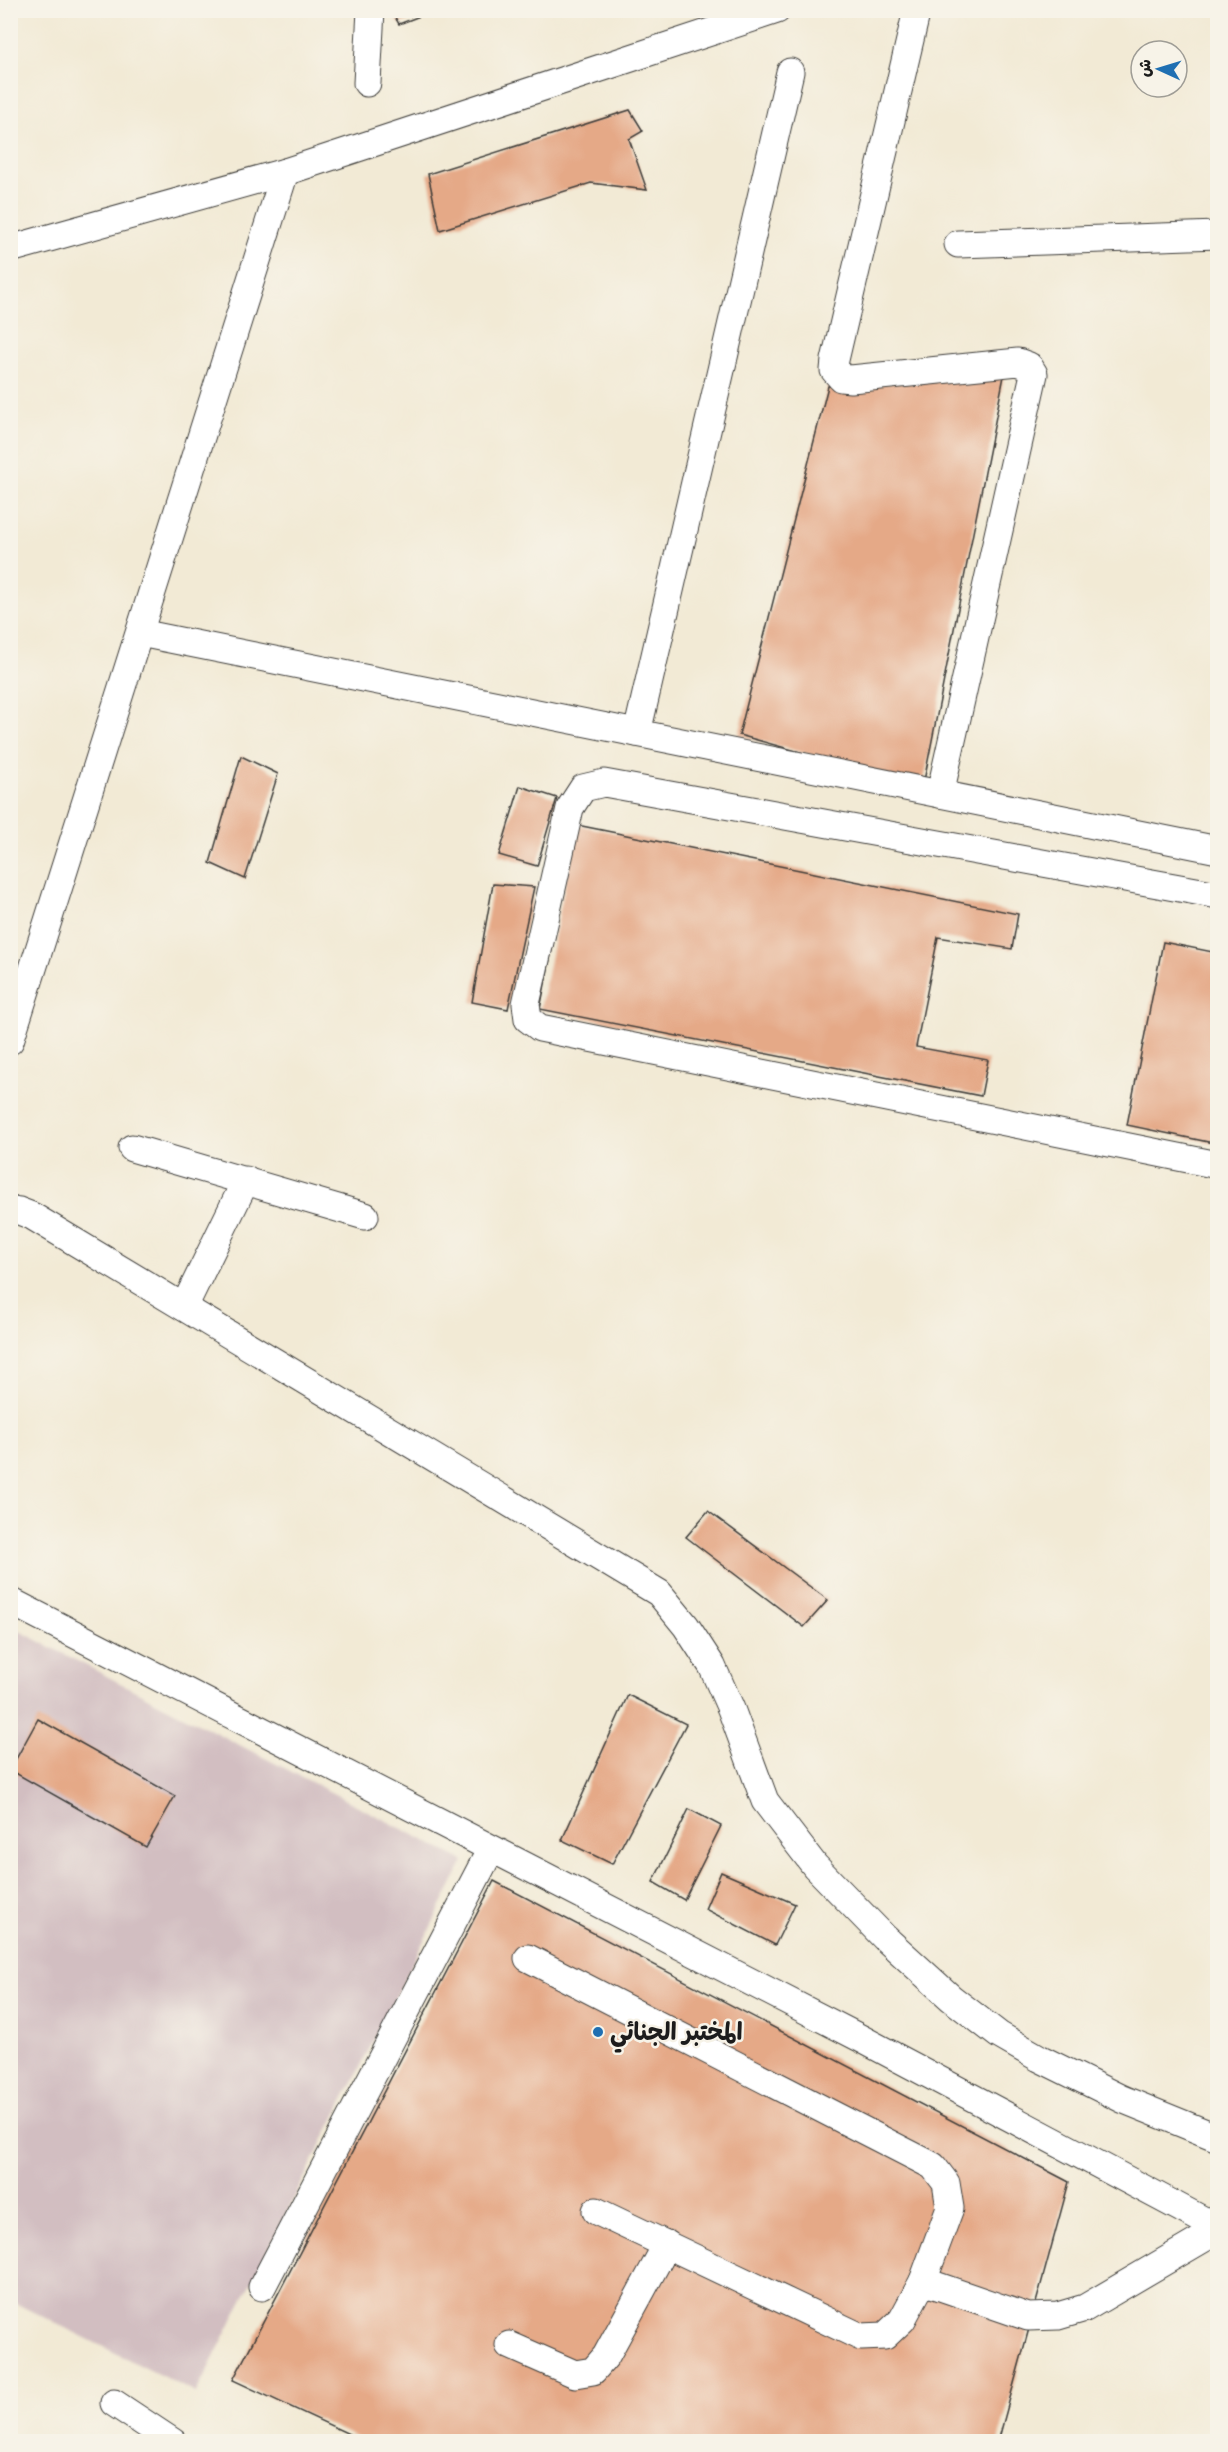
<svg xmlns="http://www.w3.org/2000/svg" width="1228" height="2452" viewBox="0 0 1228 2452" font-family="Caveat,'Playpen Sans Arabic',sans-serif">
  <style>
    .industrial { fill: #d2bec1 }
    .building { fill: #e5a987 }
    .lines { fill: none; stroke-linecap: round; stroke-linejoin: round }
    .minor-casing { stroke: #3c3b38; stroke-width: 29 }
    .minor { stroke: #fff; stroke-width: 27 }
    .poi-dot { fill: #1f6fb2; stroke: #f7f3e8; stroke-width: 2 }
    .labels { text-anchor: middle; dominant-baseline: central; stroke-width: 5; stroke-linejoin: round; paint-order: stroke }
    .poi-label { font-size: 24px; font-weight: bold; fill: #1c1c1c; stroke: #f7f3e8; text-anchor: start }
  </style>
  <rect width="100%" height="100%" fill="#f7f3e8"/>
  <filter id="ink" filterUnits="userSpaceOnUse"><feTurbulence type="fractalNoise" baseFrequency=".0167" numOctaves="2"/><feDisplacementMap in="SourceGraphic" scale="12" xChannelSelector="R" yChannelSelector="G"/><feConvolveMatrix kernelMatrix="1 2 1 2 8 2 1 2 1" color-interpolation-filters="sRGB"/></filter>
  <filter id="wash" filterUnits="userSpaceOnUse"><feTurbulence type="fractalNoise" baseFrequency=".008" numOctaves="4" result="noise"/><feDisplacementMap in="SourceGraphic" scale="24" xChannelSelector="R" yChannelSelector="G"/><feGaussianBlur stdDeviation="1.35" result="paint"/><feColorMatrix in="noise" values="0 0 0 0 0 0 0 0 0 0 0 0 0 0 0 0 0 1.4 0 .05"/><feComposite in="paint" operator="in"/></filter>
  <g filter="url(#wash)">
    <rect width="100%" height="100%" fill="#f2ead5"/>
    <!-- industrial -->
    <polygon class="industrial" points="10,1626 464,1861 196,2393 11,2301"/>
    <g id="blocks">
      <!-- building -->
      <g class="building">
        <polygon points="391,10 433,10 433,11 399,24"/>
        <polygon points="630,110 643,131 629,139 647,190 591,183 440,230 428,174"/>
        <polygon points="1004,376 923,786 739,735 828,386"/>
        <polygon points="241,756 278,774 245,879 210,863"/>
        <polygon points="520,786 557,798 537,866 499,855"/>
        <polygon points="577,825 1018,914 1012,949 938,937 916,1047 988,1060 981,1096 540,1009"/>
        <polygon points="493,884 534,887 508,1009 472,1002"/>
        <polygon points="1163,942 1218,953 1218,1144 1127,1125"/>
        <polygon points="708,1511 828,1600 804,1627 686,1537"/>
        <polygon points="628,1695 686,1724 612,1864 562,1840"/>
        <polygon points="38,1719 175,1796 146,1847 10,1770"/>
        <polygon points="689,1809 721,1826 684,1900 653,1882"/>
        <polygon points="721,1872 795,1904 775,1945 705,1909"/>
        <polygon points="494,1881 1069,2182 998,2442 366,2442 233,2380"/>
      </g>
    </g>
  </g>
  <g filter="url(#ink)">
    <use href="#blocks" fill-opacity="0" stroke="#3c3b38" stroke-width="1.5"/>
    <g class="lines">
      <defs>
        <g id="minor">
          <polyline points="917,10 835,360 834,370 841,378 851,379 1018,362 1029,366 1034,374 940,794"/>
          <polyline points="367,83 371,10"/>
          <polyline points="958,244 1218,235"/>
          <polyline points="10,249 285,172 777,10"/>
          <polyline points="140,633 1218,850"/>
          <polyline points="637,733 790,72"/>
          <polyline points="1218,895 604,783 583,788 570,808 526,1004 528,1019 540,1028 1218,1165"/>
          <polyline points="10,1041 285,172"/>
          <polyline points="132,1148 365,1216"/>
          <polyline points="10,1210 19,1211 32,1216 659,1593 686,1626 712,1666 731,1709 765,1801 815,1866 885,1938 951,1998 999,2035 1039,2058 1122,2099 1218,2138"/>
          <polyline points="184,1307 246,1180"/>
          <polyline points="10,1601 862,2039 1218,2228"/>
          <polyline points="528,1958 933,2166 946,2183 950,2208 923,2281 902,2320 885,2336 861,2337 596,2211"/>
          <polyline points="923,2281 1028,2317 1058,2316 1085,2308 1218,2230"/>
          <polyline points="262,2287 491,1849"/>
          <polyline points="509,2345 575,2374 593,2371 606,2356 667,2244"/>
          <polyline points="114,2403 173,2442"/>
        </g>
      </defs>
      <!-- minor casing -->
      <use href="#minor" class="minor-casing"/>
      <!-- minor -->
      <use href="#minor" class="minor"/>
    </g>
  </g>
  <!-- markers -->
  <circle class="poi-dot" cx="598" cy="2032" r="6"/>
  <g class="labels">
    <!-- poi labels -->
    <g class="poi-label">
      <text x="610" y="2032">المختبر الجنائي</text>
    </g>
  </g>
  <!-- margin -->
  <rect width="1228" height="2452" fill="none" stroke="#f7f3e8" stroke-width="36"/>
  <!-- north arrow -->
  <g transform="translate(1159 69) rotate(274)"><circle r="28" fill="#f7f3e8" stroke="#9f9d96" stroke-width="1.5"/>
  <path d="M0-4.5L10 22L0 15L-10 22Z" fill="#1f6fb2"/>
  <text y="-9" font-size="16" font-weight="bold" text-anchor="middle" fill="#1c1c1c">ش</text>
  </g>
</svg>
